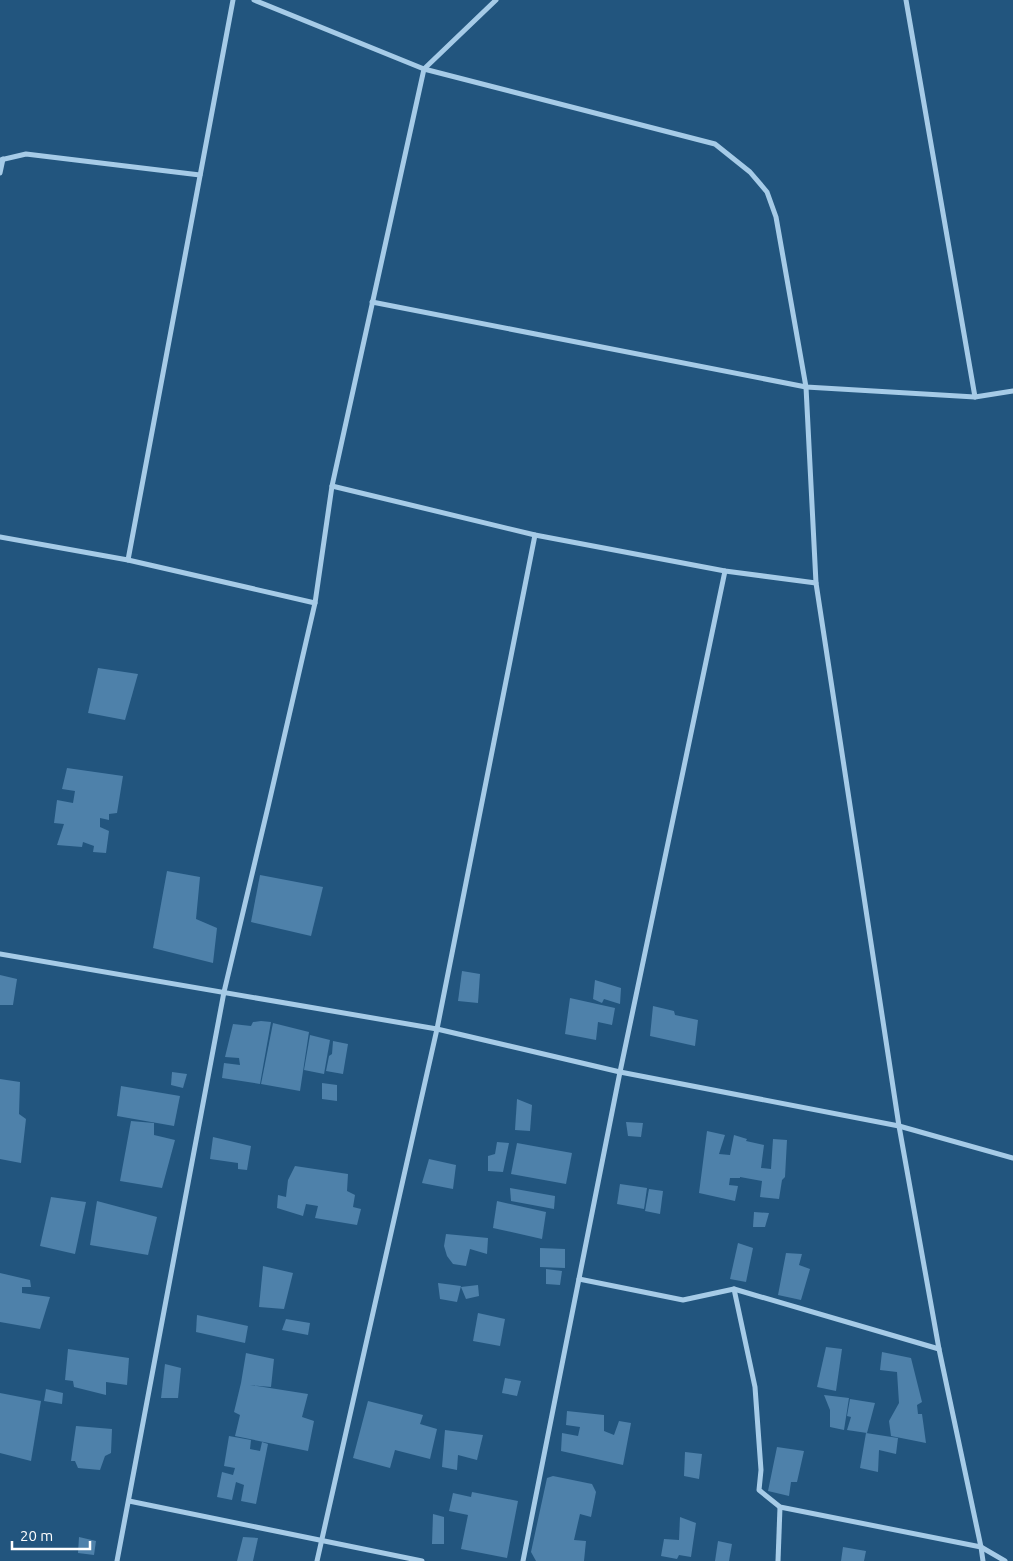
<svg xmlns="http://www.w3.org/2000/svg" width="1013" height="1561" viewBox="0 0 1013 1561" font-family="Ubuntu,sans-serif">
  <style>
    .building { fill: #4e81aa }
    .lines { fill: none; stroke-linecap: round; stroke-linejoin: round }
    .minor { stroke: #a6cbe7; stroke-width: 5 }
  </style>
  <rect width="100%" height="100%" fill="#22557e"/>
  <!-- building -->
  <g class="building">
    <polygon points="98,668 138,674 125,720 88,713"/>
    <polygon points="67,768 123,776 117,813 109,814 109,820 100,818 100,827 109,831 106,853 93,852 94,846 83,842 82,847 57,845 64,824 54,823 57,800 73,803 75,791 62,789"/>
    <polygon points="167,871 200,877 196,919 217,928 213,963 153,948"/>
    <polygon points="260,875 323,887 311,936 251,922"/>
    <polygon points="462,971 480,974 478,1003 458,1001"/>
    <polygon points="0,975 17,979 13,1005 0,1005"/>
    <polygon points="595,980 621,988 620,1004 604,999 602,1003 593,999"/>
    <polygon points="570,998 615,1008 612,1025 598,1022 596,1040 565,1034"/>
    <polygon points="653,1006 674,1011 675,1015 698,1020 695,1046 650,1036"/>
    <polygon points="261,1021 271,1022 260,1084 222,1078 224,1063 240,1065 239,1058 225,1057 233,1024 251,1026 253,1022"/>
    <polygon points="273,1023 309,1032 300,1091 261,1084"/>
    <polygon points="310,1035 330,1040 324,1074 304,1070"/>
    <polygon points="333,1041 348,1044 343,1074 326,1071 329,1056 332,1054"/>
    <polygon points="172,1072 187,1074 183,1088 171,1085"/>
    <polygon points="0,1079 20,1082 19,1114 26,1119 21,1163 0,1159"/>
    <polygon points="322,1083 337,1085 337,1101 322,1099"/>
    <polygon points="121,1086 180,1096 174,1126 117,1116"/>
    <polygon points="517,1099 532,1105 530,1131 515,1130"/>
    <polygon points="131,1121 154,1123 154,1135 175,1140 162,1188 120,1181"/>
    <polygon points="626,1122 643,1123 641,1137 628,1136"/>
    <polygon points="707,1131 725,1135 719,1154 730,1155 734,1135 747,1139 746,1141 764,1145 761,1168 771,1169 773,1139 787,1140 785,1177 782,1180 779,1199 760,1197 762,1181 740,1177 740,1178 730,1178 729,1185 738,1186 735,1201 699,1193"/>
    <polygon points="213,1137 251,1146 247,1170 238,1169 238,1163 210,1159"/>
    <polygon points="497,1142 509,1143 503,1172 488,1171 488,1156 495,1154"/>
    <polygon points="517,1143 572,1153 566,1184 511,1174"/>
    <polygon points="429,1159 456,1165 453,1189 422,1183"/>
    <polygon points="295,1166 348,1174 347,1191 355,1195 353,1207 361,1209 357,1225 315,1218 318,1206 306,1204 303,1216 277,1208 278,1195 286,1197 288,1180"/>
    <polygon points="620,1184 647,1188 644,1209 617,1204"/>
    <polygon points="510,1188 555,1196 554,1209 511,1201"/>
    <polygon points="649,1189 663,1191 660,1214 645,1211"/>
    <polygon points="51,1197 86,1202 75,1254 40,1246"/>
    <polygon points="97,1201 157,1217 148,1255 90,1245"/>
    <polygon points="497,1201 546,1212 542,1239 493,1228"/>
    <polygon points="754,1212 769,1213 765,1227 753,1227"/>
    <polygon points="446,1234 488,1238 487,1254 470,1249 466,1266 453,1264 447,1256 444,1246"/>
    <polygon points="738,1243 753,1248 746,1282 730,1279"/>
    <polygon points="540,1248 565,1249 565,1268 540,1267"/>
    <polygon points="786,1253 802,1254 799,1265 810,1269 801,1300 778,1295"/>
    <polygon points="263,1266 293,1273 284,1309 259,1307"/>
    <polygon points="546,1269 562,1271 560,1285 546,1284"/>
    <polygon points="0,1273 30,1280 31,1287 22,1287 22,1293 50,1297 40,1329 0,1322"/>
    <polygon points="438,1283 461,1286 457,1302 440,1299"/>
    <polygon points="478,1285 479,1296 466,1299 461,1287"/>
    <polygon points="478,1313 505,1319 500,1346 473,1341"/>
    <polygon points="197,1315 248,1326 245,1343 196,1332"/>
    <polygon points="286,1319 310,1323 308,1335 282,1330"/>
    <polygon points="826,1347 842,1349 836,1391 817,1387"/>
    <polygon points="68,1349 129,1358 127,1385 106,1382 106,1395 74,1387 73,1381 65,1380"/>
    <polygon points="882,1352 911,1358 922,1402 917,1405 918,1414 922,1414 926,1443 891,1436 889,1421 899,1403 897,1372 880,1370"/>
    <polygon points="246,1353 274,1359 271,1387 250,1385 308,1394 302,1417 314,1421 308,1451 235,1436 240,1415 234,1412 241,1383"/>
    <polygon points="165,1364 181,1368 178,1398 161,1398"/>
    <polygon points="505,1378 521,1381 517,1396 502,1393"/>
    <polygon points="46,1389 63,1393 62,1404 44,1401"/>
    <polygon points="0,1393 41,1401 31,1461 0,1453"/>
    <polygon points="824,1395 849,1398 844,1430 830,1427 830,1410"/>
    <polygon points="850,1399 875,1403 867,1433 847,1430 851,1417 847,1416"/>
    <polygon points="368,1401 423,1415 420,1424 437,1429 430,1459 395,1450 390,1468 353,1458"/>
    <polygon points="567,1411 604,1415 604,1431 614,1435 619,1421 631,1423 623,1465 561,1451 562,1433 578,1436 580,1427 566,1425"/>
    <polygon points="76,1426 112,1429 111,1453 105,1456 100,1470 78,1468 75,1461 71,1461"/>
    <polygon points="445,1430 483,1435 477,1460 458,1455 457,1470 442,1467"/>
    <polygon points="866,1433 898,1438 896,1454 879,1450 878,1472 860,1468"/>
    <polygon points="229,1436 251,1440 250,1449 260,1451 262,1442 268,1444 256,1504 241,1501 244,1485 236,1482 232,1500 217,1497 222,1472 233,1475 235,1468 224,1466"/>
    <polygon points="777,1447 804,1451 797,1482 791,1482 789,1496 768,1491"/>
    <polygon points="685,1452 702,1454 699,1479 684,1476"/>
    <polygon points="553,1476 592,1484 596,1492 591,1517 580,1514 574,1540 586,1541 584,1561 536,1561 531,1552 547,1478"/>
    <polygon points="472,1492 518,1501 507,1558 461,1549 468,1515 449,1511 453,1493 471,1497"/>
    <polygon points="433,1514 444,1517 444,1544 432,1544"/>
    <polygon points="680,1517 696,1523 691,1557 679,1555 677,1559 661,1556 664,1539 679,1540"/>
    <polygon points="79,1537 96,1541 94,1555 78,1553"/>
    <polygon points="243,1537 258,1538 253,1561 237,1561"/>
    <polygon points="718,1541 732,1544 729,1561 715,1561"/>
    <polygon points="843,1547 866,1551 864,1561 841,1561"/>
  </g>
  <g class="lines">
    <!-- minor -->
    <g class="minor">
      <polyline points="254,0 424,69 715,144 750,172 767,192 776,217 806,387 816,583 899,1126 939,1349 981,1547 983,1561"/>
      <polyline points="906,0 975,397"/>
      <polyline points="0,160 26,154 200,175"/>
      <polyline points="0,173 3,159"/>
      <polyline points="372,302 806,387 975,397 1013,391"/>
      <polyline points="332,486 535,535 725,571 816,583"/>
      <polyline points="0,537 128,560 315,603"/>
      <polyline points="128,560 233,0"/>
      <polyline points="0,954 437,1029 620,1072 899,1126 1013,1158"/>
      <polyline points="579,1279 683,1300 734,1289 939,1349"/>
      <polyline points="734,1289 755,1387 761,1470 759,1490 780,1507 981,1547 1005,1561"/>
      <polyline points="129,1501 422,1561"/>
      <polyline points="117,1561 224,992 268,807 315,603 332,486 424,69 496,0"/>
      <polyline points="317,1561 437,1029 535,535"/>
      <polyline points="523,1561 620,1072 725,571"/>
      <polyline points="778,1561 780,1507"/>
    </g>
  </g>
  <!-- scale -->
  <path d="M12 1541v8h78v-8" fill="none" stroke="#ffffff" stroke-width="2.5"/>
  <text x="20" y="1541" font-size="15" fill="#ffffff" stroke="#22557e" stroke-width="4" paint-order="stroke">20 m</text>
</svg>
